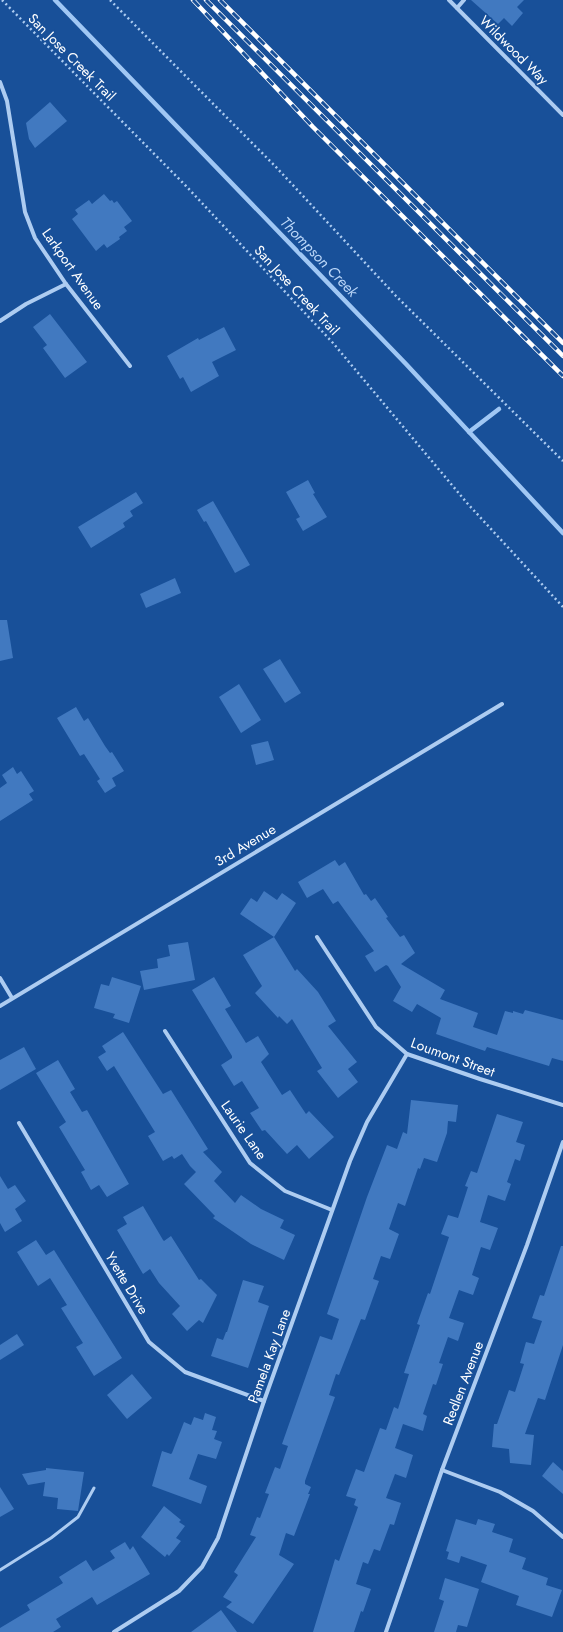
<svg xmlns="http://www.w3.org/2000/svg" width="563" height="1632" viewBox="0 0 563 1632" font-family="Jost,sans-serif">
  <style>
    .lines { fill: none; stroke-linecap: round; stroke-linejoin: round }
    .stream { stroke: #a0c7f4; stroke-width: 4.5 }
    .building { fill: #4179c0 }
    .path { stroke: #adccf1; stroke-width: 2.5; stroke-dasharray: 2 3; stroke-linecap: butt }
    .lane { stroke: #adccf1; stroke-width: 3 }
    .street { stroke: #adccf1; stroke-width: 4 }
    .rail-casing { stroke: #fff; stroke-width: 4.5 }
    .rail { stroke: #185099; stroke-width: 3; stroke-dasharray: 9; stroke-linecap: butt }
    .labels { text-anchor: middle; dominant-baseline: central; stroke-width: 3.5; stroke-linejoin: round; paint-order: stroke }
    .street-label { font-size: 14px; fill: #fff; stroke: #185099 }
    .water-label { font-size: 15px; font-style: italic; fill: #bad6f8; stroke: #185099 }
  </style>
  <rect width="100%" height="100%" fill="#185099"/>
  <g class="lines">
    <!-- stream -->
    <g class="stream">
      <polyline points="55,0 406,364 563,533"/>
      <polyline points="469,432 499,409"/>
    </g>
  </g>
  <!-- building -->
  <g class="building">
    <polygon points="471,0 524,0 517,7 523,13 512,26 504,18 498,24"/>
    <polygon points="50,102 67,121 35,148 29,139 26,123"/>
    <polygon points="104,194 110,201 112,200 114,203 117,201 132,221 124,227 127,231 119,237 120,239 107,248 104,244 96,251 72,219 78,214 75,210 89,200 92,204"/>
    <polygon points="50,314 87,362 65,378 43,348 47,345 33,327"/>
    <polygon points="224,327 236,350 212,362 219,376 191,392 183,377 180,379 167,356 198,338 199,340"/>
    <polygon points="308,480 315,493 313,494 327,517 303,531 296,519 300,517 286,492"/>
    <polygon points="136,492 143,503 130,511 133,516 123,523 125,527 91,548 78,527"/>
    <polygon points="213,501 250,565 235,573 206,521 204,522 197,510"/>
    <polygon points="175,578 181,593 146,608 140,594"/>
    <polygon points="0,620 7,620 13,658 0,661"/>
    <polygon points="280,659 301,693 285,703 263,669"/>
    <polygon points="239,684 261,720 241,733 219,697"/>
    <polygon points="76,707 84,721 88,718 105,746 110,753 112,752 124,771 112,778 116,786 105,793 97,781 100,779 84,754 80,756 57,718"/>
    <polygon points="268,741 274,760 256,765 251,745"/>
    <polygon points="13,767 17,774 21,771 34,791 29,794 33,800 0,821 0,788 7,783 2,775"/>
    <polygon points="335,860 339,866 345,862 364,895 366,894 371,901 375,898 388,917 386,918 400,937 404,935 415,953 401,964 445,990 440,999 478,1013 473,1027 497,1035 505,1011 513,1013 513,1011 523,1014 525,1010 563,1020 563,1061 552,1058 549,1066 487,1047 485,1051 436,1034 441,1018 417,1004 412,1012 393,1001 401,987 388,966 386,965 375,972 365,956 374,951 338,901 333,904 323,889 307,898 298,882"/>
    <polygon points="264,891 277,900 282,893 296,903 274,937 240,914 251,898 257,902"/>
    <polygon points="274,937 295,971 297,969 318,992 336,1021 328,1026 357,1062 348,1069 358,1082 338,1098 317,1071 322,1068 292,1019 287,1024 279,1016 278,1018 255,993 262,986 243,955"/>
    <polygon points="188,942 195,980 144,990 140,971 158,968 157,959 170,956 168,945"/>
    <polygon points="112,977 141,986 129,1023 113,1018 115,1014 94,1008 101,984 109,986"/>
    <polygon points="214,977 231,1006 225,1009 246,1043 258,1036 269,1054 261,1062 282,1095 290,1090 306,1114 309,1111 334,1137 309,1159 297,1145 287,1154 265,1130 262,1131 250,1113 259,1108 242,1081 234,1086 221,1065 232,1058 232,1056 192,990"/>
    <polygon points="123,1032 163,1094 171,1090 208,1149 203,1152 222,1172 214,1181 235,1203 241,1195 261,1209 284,1220 280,1228 295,1235 284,1260 251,1244 213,1218 215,1216 184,1184 196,1172 190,1166 182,1154 174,1159 172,1156 163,1161 148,1136 155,1132 114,1066 107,1071 98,1057 106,1052 102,1046"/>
    <polygon points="24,1047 36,1069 0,1090 0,1060"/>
    <polygon points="58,1060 75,1089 70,1092 82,1112 87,1110 129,1184 107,1197 99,1185 91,1190 81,1172 85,1170 59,1127 66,1122 36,1073"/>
    <polygon points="411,1100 458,1105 456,1122 448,1121 447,1133 437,1162 424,1158 420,1169 418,1168 405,1206 398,1203 389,1229 399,1234 390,1259 381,1256 373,1279 379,1281 365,1320 361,1319 339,1375 336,1374 329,1395 335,1397 305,1481 305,1484 311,1487 308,1494 310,1494 294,1536 286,1533 279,1555 294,1564 253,1624 226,1607 232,1602 223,1597 238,1575 234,1572 256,1537 250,1535 257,1517 260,1518 269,1494 265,1493 275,1467 280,1469 288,1446 282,1444 320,1336 332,1340 339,1319 327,1314 367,1197 387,1145 397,1149 403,1132 407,1134"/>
    <polygon points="497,1114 523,1122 516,1142 525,1145 520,1161 515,1159 507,1182 511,1184 505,1201 488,1195 480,1222 498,1228 490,1250 481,1247 472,1275 479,1278 473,1295 459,1290 449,1318 464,1323 458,1341 448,1337 439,1363 443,1364 436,1385 433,1384 423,1414 427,1416 423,1431 403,1424 395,1448 413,1455 406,1478 395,1474 386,1498 401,1503 394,1525 390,1524 380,1551 374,1549 368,1564 363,1562 356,1584 371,1589 363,1612 361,1611 354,1632 313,1632 335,1559 339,1561 358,1507 354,1505 356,1499 346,1496 356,1469 364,1472 380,1428 386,1430 394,1407 398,1409 409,1374 404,1373 420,1325 417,1324 428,1293 430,1294 449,1237 441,1234 448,1215 458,1218 468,1187 465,1186 471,1171 477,1173"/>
    <polygon points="0,1176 8,1189 15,1185 26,1201 15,1209 22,1221 5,1232 0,1223"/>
    <polygon points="143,1206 163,1240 164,1241 171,1236 199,1280 201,1279 217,1295 203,1323 199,1320 187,1331 172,1314 180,1306 159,1283 150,1269 143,1274 117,1230 127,1224 123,1217"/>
    <polygon points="36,1240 46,1255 54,1250 122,1358 94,1376 76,1347 83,1343 61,1308 67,1305 50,1278 38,1286 17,1252"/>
    <polygon points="561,1246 563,1246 563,1345 545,1400 538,1398 525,1434 534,1435 531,1465 510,1463 509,1449 492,1447 494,1424 497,1424 509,1390 515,1392 524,1364 520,1363 526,1342 534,1344 542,1321 532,1318 540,1295 544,1296"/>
    <polygon points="243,1280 264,1286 258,1302 269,1306 248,1368 211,1356 217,1338 223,1340 226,1332 227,1332"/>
    <polygon points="17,1334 24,1345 0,1360 0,1345"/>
    <polygon points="132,1374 152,1398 127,1419 107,1395"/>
    <polygon points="205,1413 216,1417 212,1430 217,1431 214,1439 222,1442 216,1459 198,1454 189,1479 207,1486 201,1504 152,1486 162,1451 171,1454 172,1453 184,1422 191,1425 194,1417 203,1420"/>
    <polygon points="553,1462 563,1471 563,1494 542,1476"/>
    <polygon points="46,1468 84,1472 78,1511 57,1509 58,1498 43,1496 45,1482 28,1485 22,1474 46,1470"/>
    <polygon points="0,1487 14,1509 0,1517"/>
    <polygon points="164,1506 181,1520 179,1522 185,1526 176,1538 181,1541 169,1556 167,1554 165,1557 141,1537"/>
    <polygon points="456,1519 476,1525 478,1519 495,1524 492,1532 513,1539 509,1552 526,1558 522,1569 548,1578 546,1585 562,1590 552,1617 516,1605 519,1596 481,1582 487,1565 461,1556 459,1563 447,1559 449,1552 446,1551"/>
    <polygon points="125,1542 130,1550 133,1546 150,1574 97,1605 92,1597 56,1619 61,1627 53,1632 0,1632 0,1628 30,1610 27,1605 63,1583 59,1577 86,1560 93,1571 115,1558 110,1551"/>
    <polygon points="445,1578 479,1589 467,1627 458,1625 456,1632 434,1632 444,1601 439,1599"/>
    <polygon points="221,1610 237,1632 191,1632"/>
  </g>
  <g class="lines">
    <!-- path -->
    <g class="path">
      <polyline points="2,0 186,186 333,343 467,503 563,607"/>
      <polyline points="110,0 276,167 396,296 563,461"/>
    </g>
    <!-- lane -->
    <polyline class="lane" points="0,1570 51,1538 78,1517 94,1488"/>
    <!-- street -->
    <g class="street">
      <polyline points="449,0 563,115"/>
      <polyline points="457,8 464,0"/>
      <polyline points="0,82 7,101 25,212 35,238 66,284 130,366"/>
      <polyline points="0,321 26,304 66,284"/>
      <polyline points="317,937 376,1027 407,1054 480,1079 563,1105"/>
      <polyline points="0,978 12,998"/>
      <polyline points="0,1006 502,704"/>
      <polyline points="165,1031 250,1163 285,1191 332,1210"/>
      <polyline points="19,1123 149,1342 185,1372 264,1401"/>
      <polyline points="442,1470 500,1492 533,1511 563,1537"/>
      <polyline points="114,1632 179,1591 202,1567 218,1538 264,1401 350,1161 367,1122 407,1054"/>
      <polyline points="386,1632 442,1470 527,1245 563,1142"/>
    </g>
    <defs>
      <g id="rail">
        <polyline points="193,0 313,127 563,376"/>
        <polyline points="206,0 563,356"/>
        <polyline points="220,0 563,343"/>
      </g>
    </defs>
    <!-- rail casing -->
    <use href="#rail" class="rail-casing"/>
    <!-- rail -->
    <use href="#rail" class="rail"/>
  </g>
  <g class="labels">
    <!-- street labels -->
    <g class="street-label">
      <text transform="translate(514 50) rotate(45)">Wildwood Way</text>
      <text transform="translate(72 57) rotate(45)">San Jose Creek Trail</text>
      <text transform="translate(73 269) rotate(55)">Larkport Avenue</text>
      <text transform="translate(297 290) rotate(47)">San Jose Creek Trail</text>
      <text transform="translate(245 845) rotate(-31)">3rd Avenue</text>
      <text transform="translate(453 1057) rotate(20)">Loumont Street</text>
      <text transform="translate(244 1130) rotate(55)">Laurie Lane</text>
      <text transform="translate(127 1283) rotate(59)">Yvette Drive</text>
      <text transform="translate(269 1356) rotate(-70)">Pamela Kay Lane</text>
      <text transform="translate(463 1383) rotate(-69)">Redlen Avenue</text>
    </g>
    <!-- water labels -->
    <g class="water-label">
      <text transform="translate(319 257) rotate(46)">Thompson Creek</text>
    </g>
  </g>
</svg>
